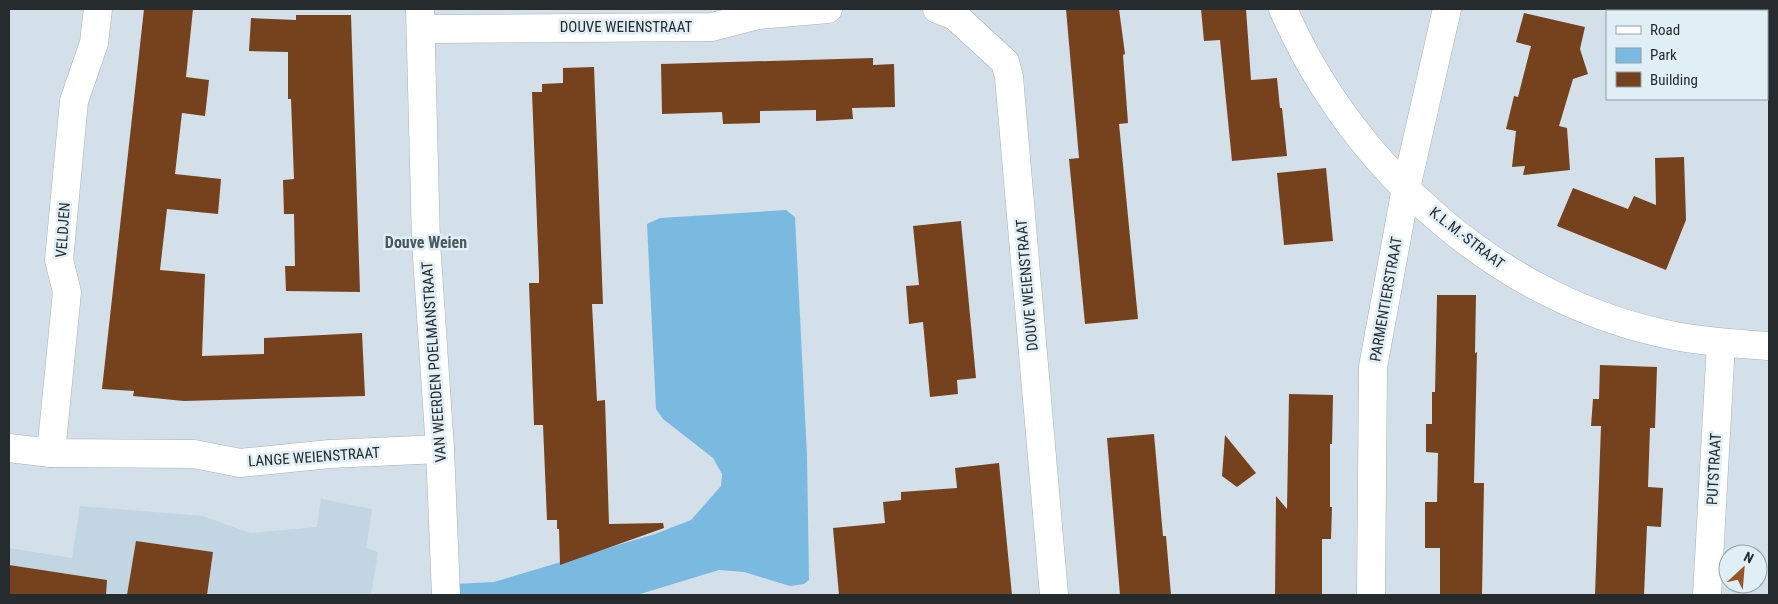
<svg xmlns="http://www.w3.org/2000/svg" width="1778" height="604" viewBox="0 0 1778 604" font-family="'Roboto Condensed',sans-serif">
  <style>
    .built { fill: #c1d5e2 }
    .green { fill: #7abae1 }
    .building { fill: #76421d }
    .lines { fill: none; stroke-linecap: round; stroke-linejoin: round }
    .minor-casing { stroke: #a5b2ba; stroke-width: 29 }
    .minor { stroke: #fff; stroke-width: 28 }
    .labels { text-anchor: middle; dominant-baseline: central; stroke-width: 5; stroke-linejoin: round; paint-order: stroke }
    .street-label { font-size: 15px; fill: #262b2e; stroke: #e0eef6 }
    .neighbourhood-label { font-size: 16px; font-weight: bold; fill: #4c575e; stroke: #e0eef6 }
  </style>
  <rect width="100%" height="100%" fill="#d3e0e9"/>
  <!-- built -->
  <polygon class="built" points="321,499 372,509 366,548 378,552 371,595 9,595 9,548 72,558 80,506 203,516 250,533 317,527"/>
  <!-- green -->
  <polygon class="green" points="786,210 795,217 807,455 809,580 804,584 790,586 744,572 719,570 637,595 454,595 454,584 494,582 655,534 691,520 721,486 722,474 713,458 663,419 656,409 647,224 660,218"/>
  <!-- building -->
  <g class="building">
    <polygon points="144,9 193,9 186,77 209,80 205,116 182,113 175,174 221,179 218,214 167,209 160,270 205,274 202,356 264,354 264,338 362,333 365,396 184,401 133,396 134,391 102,389"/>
    <polygon points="1066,9 1119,9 1125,54 1123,55 1128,123 1119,124 1138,319 1085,324 1069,159 1079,158"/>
    <polygon points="1201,9 1246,9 1251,80 1277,78 1280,108 1282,108 1287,156 1232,161 1220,40 1204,41"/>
    <polygon points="1524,13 1585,27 1580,49 1588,74 1573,79 1559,126 1567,128 1570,170 1523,175 1525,166 1512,167 1516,131 1506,129 1514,96 1518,97 1531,46 1516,42"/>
    <polygon points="296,15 351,15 360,292 286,291 285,266 295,266 294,214 284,214 283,180 294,179 291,99 288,99 288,52 249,51 251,18 296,20"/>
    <polygon points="873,58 873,65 894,64 895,107 852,108 853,119 816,121 816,110 760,111 760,123 723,124 722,112 662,114 661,64"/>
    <polygon points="594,67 603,304 592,304 597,401 605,400 609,524 663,523 664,528 560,565 559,529 557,529 557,520 547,520 543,425 534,425 529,283 539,283 539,274 532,92 542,92 542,84 563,83 563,68"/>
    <polygon points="1684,157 1686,220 1666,270 1557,226 1573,188 1628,209 1634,196 1656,205 1655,158"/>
    <polygon points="1326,168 1333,241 1284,245 1277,173"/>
    <polygon points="961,221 976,378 957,380 958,394 930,397 923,322 909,324 906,286 919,285 913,226"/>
    <polygon points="1437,295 1476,295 1475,353 1477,352 1474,483 1484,483 1482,595 1440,595 1440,548 1425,548 1425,502 1437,502 1438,453 1426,452 1426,424 1432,424 1432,392 1435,392"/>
    <polygon points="1600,365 1657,367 1655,428 1650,428 1648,487 1663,488 1661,527 1647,526 1644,595 1595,595 1601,426 1591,426 1593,399 1599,399"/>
    <polygon points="1289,394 1333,395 1332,444 1330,444 1330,507 1332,507 1331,539 1322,539 1322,595 1275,595 1276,496 1287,509"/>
    <polygon points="1154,434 1163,536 1166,536 1171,595 1120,595 1107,438"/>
    <polygon points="1225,435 1256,473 1237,487 1222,476"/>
    <polygon points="999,463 1012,595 839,595 833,528 885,523 883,502 901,500 901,492 957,488 955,468"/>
    <polygon points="136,541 213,552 207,595 127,595"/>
    <polygon points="9,565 107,580 106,595 9,595"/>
  </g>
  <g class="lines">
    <defs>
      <g id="minor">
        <polyline points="420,9 426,242 440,449 446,595"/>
        <polyline points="937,9 955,16 1005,62 1009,77 1054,595"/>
        <path d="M1283,9C1352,168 1501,303 1675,336C1706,342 1738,344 1769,346"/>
        <polyline points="422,29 712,27 758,15 828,9"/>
        <polyline points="9,448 51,453 194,454 240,463 330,454 440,449"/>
        <polyline points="51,453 67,292 59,260 74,101 94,43 98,9"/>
        <polyline points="1371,595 1373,367 1406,188 1447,9"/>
        <polyline points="1707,595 1721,343"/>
      </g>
    </defs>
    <!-- minor casing -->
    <use href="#minor" class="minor-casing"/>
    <!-- minor -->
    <use href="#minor" class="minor"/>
  </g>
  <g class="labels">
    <!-- street labels -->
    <g class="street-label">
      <text x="626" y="27">DOUVE WEIENSTRAAT</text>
      <text transform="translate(63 230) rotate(-86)">VELDJEN</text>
      <text transform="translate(1467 238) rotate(38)">K.L.M.-STRAAT</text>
      <text transform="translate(1027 285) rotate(-95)">DOUVE WEIENSTRAAT</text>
      <text transform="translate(1386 299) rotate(-80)">PARMENTIERSTRAAT</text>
      <text transform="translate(434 362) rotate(-94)">VAN WEERDEN POELMANSTRAAT</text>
      <text transform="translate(314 457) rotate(-4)">LANGE WEIENSTRAAT</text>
      <text transform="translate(1714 469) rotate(-87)">PUTSTRAAT</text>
    </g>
    <!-- neighbourhood labels -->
    <g class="neighbourhood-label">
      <text x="426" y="242">Douve Weien</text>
    </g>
  </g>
  <!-- border -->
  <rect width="1778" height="604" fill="none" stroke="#262b2e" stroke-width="20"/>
  <!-- legend -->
  <rect x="1606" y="10" width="162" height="90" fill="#e0eef6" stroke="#96a0a6"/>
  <rect x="1616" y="26" width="25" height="8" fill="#ffffff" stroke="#96a0a6"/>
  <text x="1650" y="35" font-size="15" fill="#262b2e">Road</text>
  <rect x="1616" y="48" width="25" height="15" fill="#7abae1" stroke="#96a0a6"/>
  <text x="1650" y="60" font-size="15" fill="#262b2e">Park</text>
  <rect x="1616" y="72" width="25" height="15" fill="#76421d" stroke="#96a0a6"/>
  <text x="1650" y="85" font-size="15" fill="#262b2e">Building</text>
  <!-- north arrow -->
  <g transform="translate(1743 569) rotate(26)"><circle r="24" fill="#e0eef6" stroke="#96a0a6"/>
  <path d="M0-4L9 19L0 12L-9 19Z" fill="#985525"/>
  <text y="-8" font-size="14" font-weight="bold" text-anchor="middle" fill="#262b2e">N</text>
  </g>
</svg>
